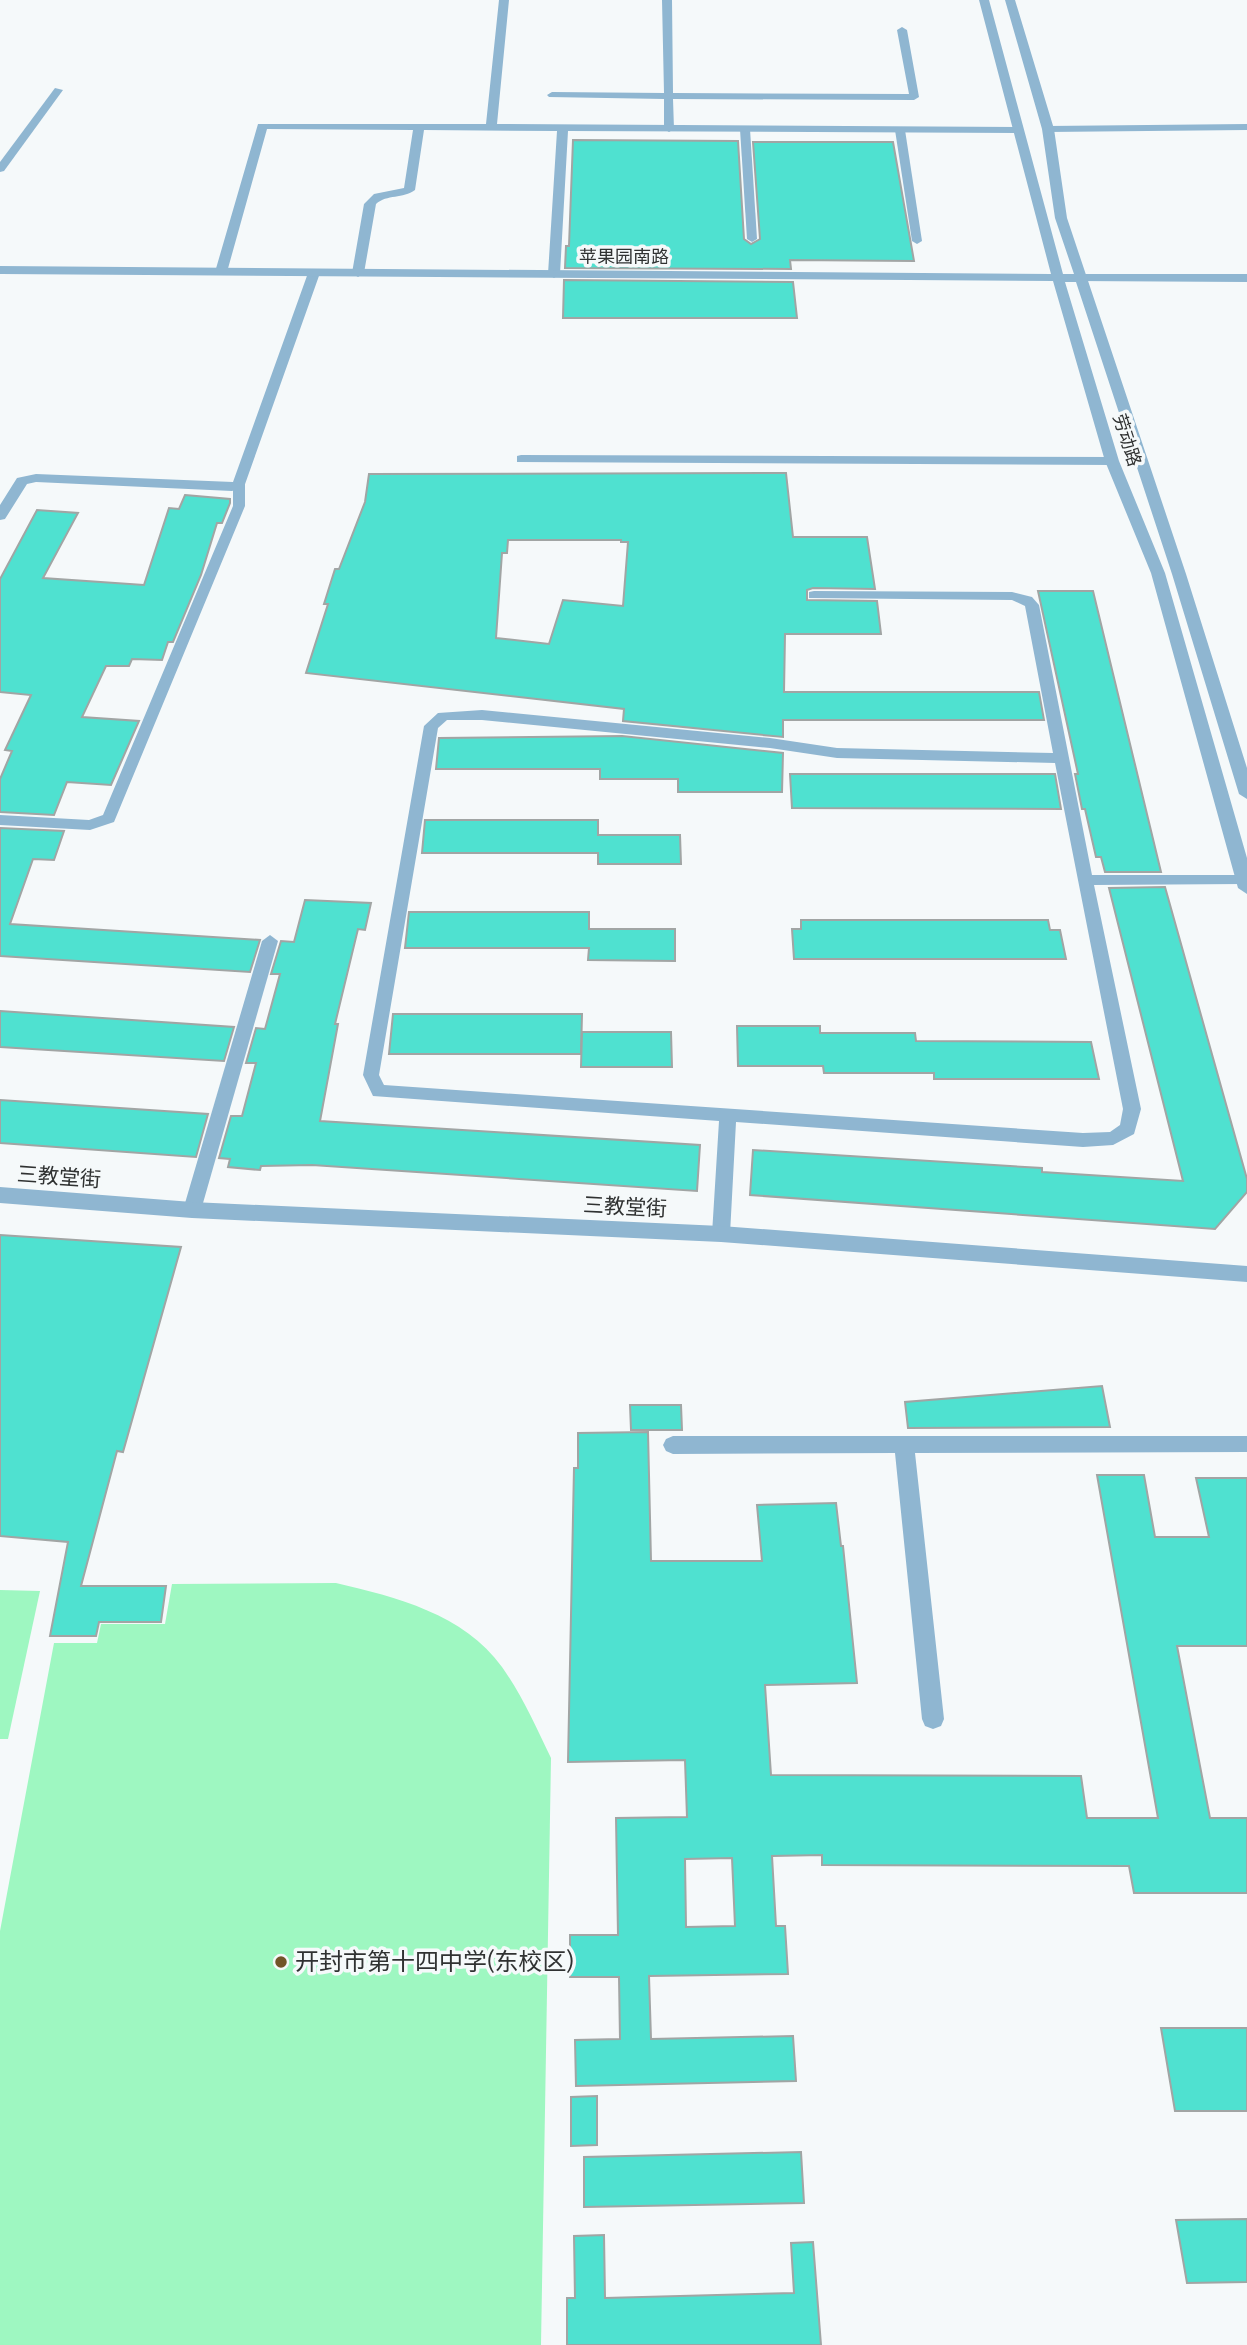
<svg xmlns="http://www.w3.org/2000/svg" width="1247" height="2345" viewBox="0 0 1247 2345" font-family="Bitter,'Noto Sans SC',serif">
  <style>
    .green { fill: #9ef7c1 }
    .building { fill: #4fe1d0; stroke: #a1a5a4; stroke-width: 2; fill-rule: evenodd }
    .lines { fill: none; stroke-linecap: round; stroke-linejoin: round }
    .service { fill: #8fb6d1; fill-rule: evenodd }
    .minor { fill: #8fb6d1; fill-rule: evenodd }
    .tertiary { fill: #8fb6d1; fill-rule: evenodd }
    .poi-dot { fill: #725529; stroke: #f5f9fa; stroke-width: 2.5 }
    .labels { text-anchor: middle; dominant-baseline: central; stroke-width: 7; stroke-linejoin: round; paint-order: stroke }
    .far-street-label { font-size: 18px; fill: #303232; stroke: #f5f9fa }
    .street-label { font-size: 21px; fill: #303232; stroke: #f5f9fa }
    .near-poi-label { font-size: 24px; fill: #303232; stroke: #f5f9fa; text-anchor: start }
  </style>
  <rect width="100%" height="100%" fill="#f5f9fa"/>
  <!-- green -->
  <g class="green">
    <path d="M336,1583C396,1597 464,1614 502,1667C522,1695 536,1727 551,1758L541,2345H0V1931L54,1643H97L101,1624H165L172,1584Z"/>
    <polygon points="0,1590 40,1591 8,1739 0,1739"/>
  </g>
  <!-- building -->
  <g class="building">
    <polygon points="573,140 738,141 744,239 751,244 760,239 753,142 893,142 914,261 790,260 791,269 565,268 566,246 569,246"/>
    <polygon points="564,280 793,282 797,318 563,318"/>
    <path d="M786,473L793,537H867L875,589L813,588L807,590V600L877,601L881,634H785L784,692H1039L1044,720H783V737L623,721L624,709L306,673L328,604H324L335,569H339L365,502L369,474ZM508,540H621V542H628L623,606L563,600L549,644L496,638L502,553H507Z"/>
    <polygon points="185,495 230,499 230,503 222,523 217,523 201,575 173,642 168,642 162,660 132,659 129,666 106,666 82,717 139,721 111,785 67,782 54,815 0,812 0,779 12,751 5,750 31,695 0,692 0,579 37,510 78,513 43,578 144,585 169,508 179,509"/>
    <polygon points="1038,591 1093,591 1161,872 1105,872 1101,857 1096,857 1085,809 1082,809 1075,774 1078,774"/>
    <polygon points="622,736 783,753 782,792 678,792 678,779 600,779 600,769 436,769 439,738"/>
    <polygon points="790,774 1055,774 1061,809 792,808"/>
    <polygon points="425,820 598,820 598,835 680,835 681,864 598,864 598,853 422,853"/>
    <polygon points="0,828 64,831 54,860 33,859 10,924 260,940 250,972 0,956"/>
    <polygon points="1165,887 1247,1179 1247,1192 1215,1229 750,1195 753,1150 1042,1168 1042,1172 1183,1181 1109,888"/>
    <polygon points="305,900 371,903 365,930 358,929 335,1024 338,1024 320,1121 700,1145 697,1191 312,1165 261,1166 260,1170 228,1167 230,1159 219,1158 231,1116 242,1116 256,1063 246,1063 256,1028 265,1029 280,974 271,974 281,941 294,942"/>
    <polygon points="409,912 589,912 589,929 675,929 675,961 588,960 589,948 405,948"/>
    <polygon points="801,920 1048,920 1050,930 1060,930 1066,959 794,959 792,929 801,929"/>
    <polygon points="0,1011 234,1027 224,1061 0,1047"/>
    <polygon points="393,1014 582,1014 581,1054 389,1054"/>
    <polygon points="737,1026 820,1026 820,1033 915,1033 916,1041 1091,1042 1099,1079 934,1079 934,1073 824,1073 823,1066 738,1066"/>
    <polygon points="582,1032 671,1032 672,1067 581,1067"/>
    <polygon points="0,1100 208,1114 196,1157 0,1143"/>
    <polygon points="0,1235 181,1247 123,1452 117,1451 81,1586 166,1586 161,1622 99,1622 96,1636 50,1636 68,1542 0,1536"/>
    <polygon points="1102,1386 1110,1427 908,1428 905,1402"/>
    <polygon points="630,1405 681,1405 682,1430 631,1430"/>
    <path d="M648,1432L651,1561H762L757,1505L836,1503L841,1546H843L857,1683L765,1685L771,1775L1081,1776L1087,1818H1158L1097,1475H1144L1155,1537H1209L1196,1478H1247V1646H1177L1210,1818H1247V1893H1134L1129,1866L822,1865V1855L772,1856L776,1926H785L788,1974L649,1976L651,2039L793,2036L796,2081L576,2086L575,2040L620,2039L619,1977H570V1935H618L616,1818L687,1817L685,1760L568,1762L574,1468H578V1433ZM732,1858L735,1926L686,1927L685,1859Z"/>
    <polygon points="1161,2028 1247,2028 1247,2111 1175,2111"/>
    <polygon points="597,2096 597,2145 571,2146 571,2097"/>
    <polygon points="801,2152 804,2203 584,2207 584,2157"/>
    <polygon points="1247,2219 1247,2282 1187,2283 1176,2220"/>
    <polygon points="604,2235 605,2298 794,2293 791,2243 813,2242 821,2345 567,2345 567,2298 575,2298 574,2236"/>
  </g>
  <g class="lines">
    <!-- service -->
    <g class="service">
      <polygon points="662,0 672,0 673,93 909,94 897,30 902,27 907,30 919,97 914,100 673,99 674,129 669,132 664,129 664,99 549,97 547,95 552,92 664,93"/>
      <polygon points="55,88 63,90 4,171 0,172 0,162"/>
      <polygon points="745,126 750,129 757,239 752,242 747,239 740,129"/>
      <polygon points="900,127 905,130 922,241 917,244 912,241 895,130"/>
      <polygon points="521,455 1112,457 1118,461 1112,465 517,462 517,456"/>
      <polygon points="239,480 245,484 245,506 114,822 90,830 0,825 0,815 89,820 103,815 233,506 233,484"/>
      <path d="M814,591L1012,592L1032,597L1039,605L1092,875H1247V883L1244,884L1094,885L1141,1109L1134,1134L1113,1145L1083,1147L736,1122L730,1234L727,1239L721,1241L715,1239L712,1234L719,1121L373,1096L363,1075L424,726L438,713L482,710L770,738L837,748L1053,753L1025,606L1012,600L809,598V592ZM447,720H482L770,748L837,758L1055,763L1123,1109L1120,1125L1110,1132L1083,1133L384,1085L379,1075L438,728Z"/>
      <polygon points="270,935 278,941 201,1210 198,1215 186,1215 183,1210 262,941"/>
      <polygon points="673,1436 1247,1436 1247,1452 915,1453 944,1719 941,1726 933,1729 925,1726 922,1719 895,1453 673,1454 666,1451 663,1445 666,1439"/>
    </g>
    <!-- minor -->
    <g class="minor">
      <path d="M499,0H509L497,124L1017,127L1023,130L1017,133L568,131L560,274L554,278L548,274L557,131L424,130L415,190C403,199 387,194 376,204L364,273L358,277L352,273L364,204L374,194L404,188L413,130L267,129L227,272L217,275L215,272L258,124H486Z"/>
      <polygon points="1247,124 1247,130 1048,132 1042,129 1048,126"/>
      <polygon points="314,269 320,273 244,487 232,491 36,482 27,484 5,519 0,520 0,505 17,478 36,474 233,482 308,273"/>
      <polygon points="1079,274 1247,274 1247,282 1075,281 1075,275"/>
    </g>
    <!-- tertiary -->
    <g class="tertiary">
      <polygon points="979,0 989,0 1063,274 1074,274 1055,218 1042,129 1005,0 1015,0 1054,129 1067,218 1186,574 1247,768 1247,799 1239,794 1172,574 1076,282 1065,282 1119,461 1165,573 1247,858 1247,894 1238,888 1151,573 1105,461 1053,281 0,274 0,266 1051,274"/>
      <polygon points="0,1187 192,1202 721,1226 1247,1266 1247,1282 721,1242 192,1218 0,1203"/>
    </g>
  </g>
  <!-- markers -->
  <circle class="poi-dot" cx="281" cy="1962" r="7"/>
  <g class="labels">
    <!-- far-street labels -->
    <g class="far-street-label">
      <text x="624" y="257">苹果园南路</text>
      <text transform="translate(1127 440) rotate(72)">劳动路</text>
    </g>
    <!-- street labels -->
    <g class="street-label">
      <text transform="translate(59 1177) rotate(4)">三教堂街</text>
      <text transform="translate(625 1207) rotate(3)">三教堂街</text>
    </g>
    <!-- near-poi labels -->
    <g class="near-poi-label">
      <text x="295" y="1962">开封市第十四中学(东校区)</text>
    </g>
  </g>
</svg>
